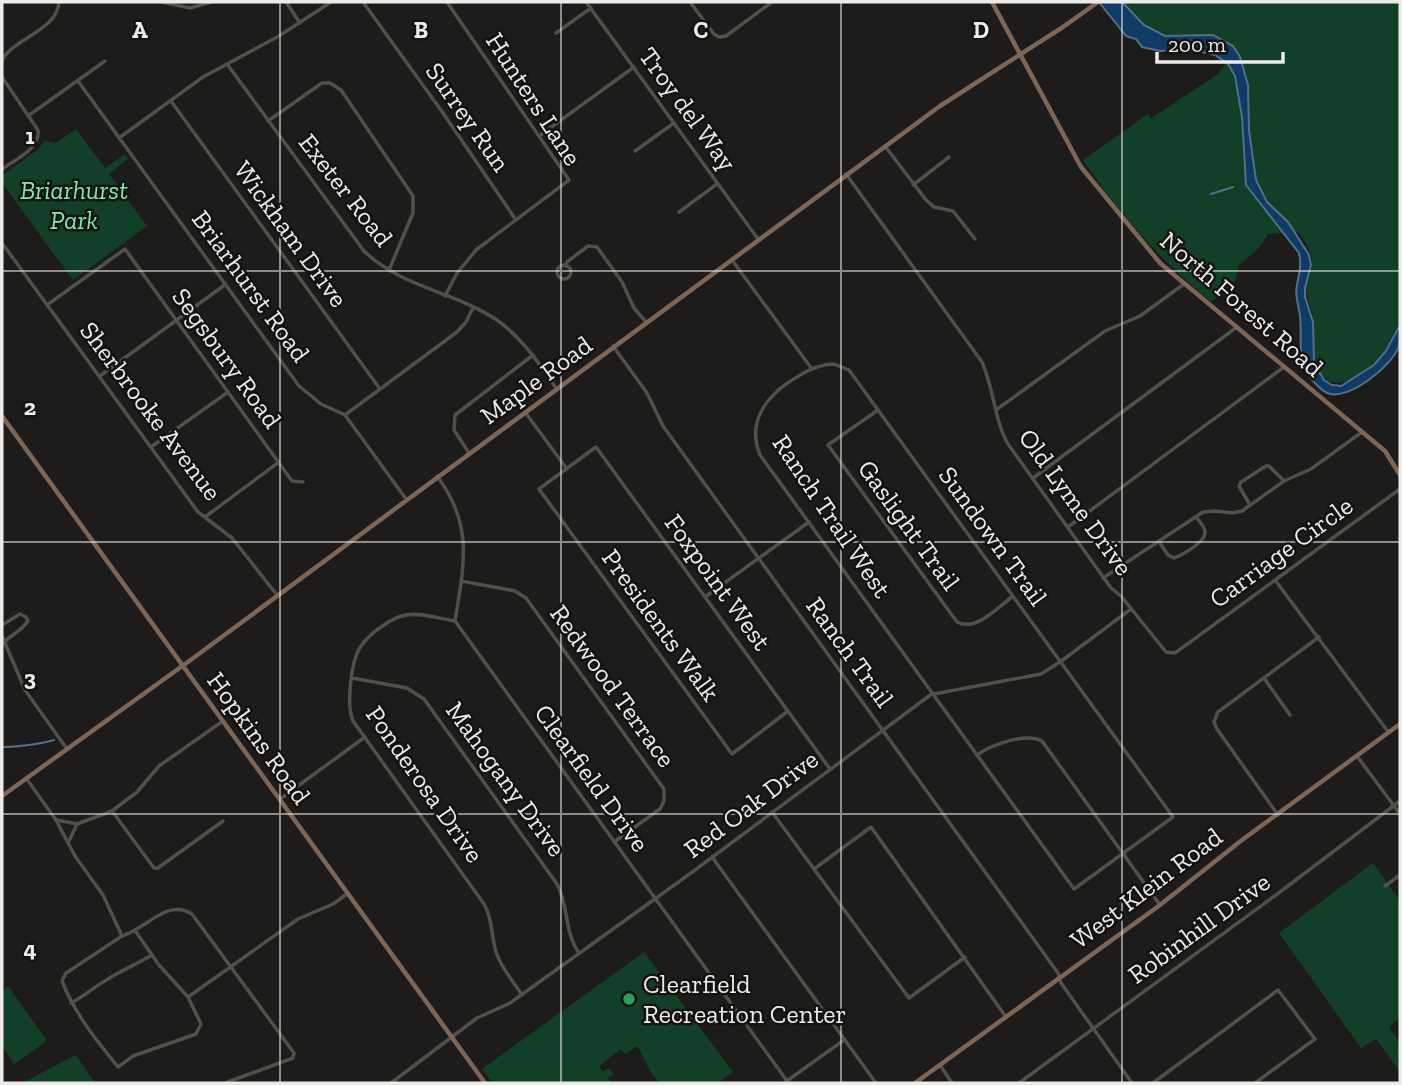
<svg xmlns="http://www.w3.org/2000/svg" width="1402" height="1085" viewBox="0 0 1402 1085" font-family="'Zilla Slab',serif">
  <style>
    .green { fill: #114027 }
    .water { fill: #103b64; stroke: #52708c; stroke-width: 2 }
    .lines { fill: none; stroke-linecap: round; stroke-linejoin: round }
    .stream { stroke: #52708c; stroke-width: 2 }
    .street { stroke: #52504d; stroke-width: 3.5 }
    .secondary { stroke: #7c6656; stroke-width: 4.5 }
    .grid { fill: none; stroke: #ecebe9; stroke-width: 2; stroke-opacity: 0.55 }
    .leisure-dot { fill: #2e9e5b; stroke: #151311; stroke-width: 2.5 }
    .labels { text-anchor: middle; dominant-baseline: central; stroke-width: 5; stroke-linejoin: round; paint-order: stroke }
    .street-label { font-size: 26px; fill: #ecebe9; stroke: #151311 }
    .park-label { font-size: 26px; font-style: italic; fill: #7debab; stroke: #151311 }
    .poi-label { font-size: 26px; fill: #ecebe9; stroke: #151311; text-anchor: start }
    .grid-label { font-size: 23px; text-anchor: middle; font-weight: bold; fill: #ecebe9; stroke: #151311; stroke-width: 5; stroke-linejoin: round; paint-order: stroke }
  </style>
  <rect width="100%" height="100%" fill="#1e1c1a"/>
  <!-- green -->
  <g class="green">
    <path d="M1122,2H1400V322C1392,333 1390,346 1382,355C1365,375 1326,402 1316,362C1312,349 1315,333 1313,319C1312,308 1306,298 1306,287C1307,278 1313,271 1312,261C1311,250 1305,241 1298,232L1268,234L1259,248L1239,265L1235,282L1211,302C1162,261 1118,213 1083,160L1148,114L1150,119L1218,74L1235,51L1178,35L1165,36L1144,25Z"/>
    <polygon points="76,129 105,168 125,154 128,159 109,174 147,226 73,280 2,183 2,176 40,148 44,141 56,143"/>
    <polygon points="1373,863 1400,901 1400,1018 1389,1027 1400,1043 1400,1072 1376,1039 1361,1048 1279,933"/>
    <path d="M644,952L733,1072L718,1083H662C651,1079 645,1058 637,1046L626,1054L621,1049L599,1066L603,1072L609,1068L614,1074L608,1078L611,1083H493L482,1069Z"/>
    <polygon points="8,986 47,1041 14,1064 2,1046 2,990"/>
    <polygon points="76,1055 95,1083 22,1083"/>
  </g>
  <!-- water -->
  <path class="water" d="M1099,2H1122L1144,25L1165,36L1213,35L1233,46L1240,57L1248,85L1249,131L1256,180L1267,202L1288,222L1309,255L1311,265L1305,288V297L1313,322L1314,363L1324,380L1332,385L1341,386L1374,365L1386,351L1400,325C1400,332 1401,340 1399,346C1393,365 1348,402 1327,393C1319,389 1309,377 1305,369C1298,354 1302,333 1300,316C1299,305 1294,296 1297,285C1299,273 1302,266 1299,253L1246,185L1242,117L1235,76L1228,64L1215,55L1193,50L1160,51L1142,47L1136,39L1126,36Z"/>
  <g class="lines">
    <!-- stream -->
    <g class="stream">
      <polyline points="1211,194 1233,187"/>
      <path d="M2,747C17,747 40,744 54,740"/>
    </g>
    <!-- street -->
    <g class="street">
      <polyline points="161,2 190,8 211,2"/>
      <polyline points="286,2 300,23"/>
      <polyline points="363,2 443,113 516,220"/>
      <polyline points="586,2 758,239"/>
      <polyline points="690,2 714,34 719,37 726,36 772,2"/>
      <polyline points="556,33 591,8"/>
      <path d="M2,60C15,37 57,31 59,2"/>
      <path d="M227,64L364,251C401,287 455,292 497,320C522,338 539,363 556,388"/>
      <path d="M2,77L38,130C41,148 15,160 2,169"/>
      <polyline points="78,81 299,386 321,404 345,415 406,499"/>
      <polyline points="171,101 380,389"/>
      <polyline points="28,116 105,61"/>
      <polyline points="268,121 322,83 330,83 341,90 413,196 413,213 389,270"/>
      <polyline points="539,136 634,67"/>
      <polyline points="119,138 203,77 279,36 331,2"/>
      <polyline points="885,146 926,200 934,207 953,211 975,239"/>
      <polyline points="635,151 674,123"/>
      <path d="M846,174L982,362C994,389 994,419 1008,444L1111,588L1121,596L1166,652L1175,653L1400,489"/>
      <polyline points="913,185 949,157"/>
      <polyline points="679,212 717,184"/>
      <polyline points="2,243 198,512 232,538 277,595"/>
      <polyline points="732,260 812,369"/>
      <circle cx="564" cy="272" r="7"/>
      <polyline points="566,266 567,262 588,246 597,247 622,282 634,308 646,322"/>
      <polyline points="445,296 457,273 476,250 569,180 447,2"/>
      <polyline points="47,305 125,249 292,481 303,482"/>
      <polyline points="613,346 647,393 663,426 1058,973 1061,983 1132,1083"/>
      <path d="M834,364L849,370L1173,817L1074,889L760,455C746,420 768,394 797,377C808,370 820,364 834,364Z"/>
      <polyline points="100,376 226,284"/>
      <path d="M878,410L828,445L957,622C976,632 997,608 1012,597"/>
      <polyline points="996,410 1105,331 1140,316 1184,284"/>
      <polyline points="525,412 567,469"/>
      <polyline points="345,415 457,332 466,322 473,308"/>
      <polyline points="151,447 228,392"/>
      <polyline points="469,453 454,430 455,415 533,355"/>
      <path d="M437,476C474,525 464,565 455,621L787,1081"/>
      <polyline points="1033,478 1237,327"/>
      <polyline points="1250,505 1239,486 1241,482 1266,466 1269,466 1284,481"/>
      <polyline points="205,517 279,462"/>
      <polyline points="1068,527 1284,367"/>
      <path d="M1160,543L1168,555L1174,558C1182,555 1206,542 1205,532C1205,527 1199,521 1196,517"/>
      <polyline points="1103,578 1203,512 1215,511 1233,513 1242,511 1284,481 1311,469 1362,432"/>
      <polyline points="1275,580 1389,733"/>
      <polyline points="461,581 515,591 526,598 664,789 664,801 660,809 614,842"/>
      <polyline points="705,597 809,522"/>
      <path d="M455,621C440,619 421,612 406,615C392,617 369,634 361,646C351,660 346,705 353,721L484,904C493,920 491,935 496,952C501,968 513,981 522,995"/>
      <polyline points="2,625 20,614 26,617 28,621 22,628 5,641"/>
      <polyline points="2,636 25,690 67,749"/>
      <path d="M352,678L407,688L424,699L557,884C569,906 564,932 579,953"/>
      <polyline points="1264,678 1290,715"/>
      <polyline points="934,694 1041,674 1060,662 1131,609"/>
      <polyline points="788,711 732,754 539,489 596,447 830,769"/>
      <path d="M977,755C991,745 1026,732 1042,741L1160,905"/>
      <polyline points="1357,756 1400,814"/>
      <path d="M26,778L56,820L75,856L103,895L122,936C148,928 167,898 192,914L294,1053L293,1058L225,1083"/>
      <polyline points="280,799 365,737"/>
      <polyline points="112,811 154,868 158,868 223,821"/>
      <polyline points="772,812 909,998 965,957"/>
      <polyline points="1278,815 1217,729 1214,722 1218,712 1319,637"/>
      <polyline points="56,820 77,824 112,811 137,792 159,766 223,721"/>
      <polyline points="69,841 77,824"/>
      <polyline points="712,857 876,1083"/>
      <polyline points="814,869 871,827 1006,1017"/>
      <polyline points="1385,886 1400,875"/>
      <path d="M122,936L66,973L62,981C75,1014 96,1040 118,1067L133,1056L196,1034L201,1024L188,997L159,965L136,932"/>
      <polyline points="188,997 298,919 333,904 347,894"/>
      <path d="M71,1003C85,996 95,986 108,979C122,970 137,964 152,955"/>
      <polyline points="940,1065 952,1083"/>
      <polyline points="391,1083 477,1018 510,1003 691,873 933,693"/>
      <polyline points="784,1083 844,1040"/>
      <polyline points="1019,1083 1276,895 1400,801"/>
      <polyline points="1153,1083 1278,990 1315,1039 1255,1083"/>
    </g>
    <!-- secondary -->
    <g class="secondary">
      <polyline points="992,2 1081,167 1160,263 1385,451 1400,475"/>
      <polyline points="2,416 485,1083"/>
      <polyline points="2,796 192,659 940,106 1063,27 1098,2"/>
      <polyline points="915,1083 1160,905 1242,840 1400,724"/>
    </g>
  </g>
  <!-- grid -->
  <path class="grid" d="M280,2V1083M561,2V1083M841,2V1083M1122,2V1083M2,271H1400M2,542H1400M2,814H1400"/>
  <!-- markers -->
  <circle class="leisure-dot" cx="629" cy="999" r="7"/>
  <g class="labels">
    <!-- street labels -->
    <g class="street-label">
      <text transform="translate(534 99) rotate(57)">Hunters Lane</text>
      <text transform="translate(688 109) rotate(54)">Troy del Way</text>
      <text transform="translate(468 117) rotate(55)">Surrey Run</text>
      <text transform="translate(346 190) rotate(52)">Exeter Road</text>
      <text transform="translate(291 234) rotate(54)">Wickham Drive</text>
      <text transform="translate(251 286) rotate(54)">Briarhurst Road</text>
      <text transform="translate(1242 304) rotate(41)">North Forest Road</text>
      <text transform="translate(227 358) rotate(54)">Segsbury Road</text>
      <text transform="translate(536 380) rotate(-36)">Maple Road</text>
      <text transform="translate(151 411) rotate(53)">Sherbrooke Avenue</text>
      <text transform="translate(1076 502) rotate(54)">Old Lyme Drive</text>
      <text transform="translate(832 516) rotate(56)">Ranch Trail West</text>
      <text transform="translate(909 525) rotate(54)">Gaslight Trail</text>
      <text transform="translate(993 536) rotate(54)">Sundown Trail</text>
      <text transform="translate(1281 552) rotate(-36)">Carriage Circle</text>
      <text transform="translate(718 582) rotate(54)">Foxpoint West</text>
      <text transform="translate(661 625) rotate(54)">Presidents Walk</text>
      <text transform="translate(850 652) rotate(54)">Ranch Trail</text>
      <text transform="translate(613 686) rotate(54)">Redwood Terrace</text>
      <text transform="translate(259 738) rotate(54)">Hopkins Road</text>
      <text transform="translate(592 778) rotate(54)">Clearfield Drive</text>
      <text transform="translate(506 779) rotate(54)">Mahogany Drive</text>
      <text transform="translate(425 784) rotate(55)">Ponderosa Drive</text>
      <text transform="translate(751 804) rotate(-37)">Red Oak Drive</text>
      <text transform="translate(1146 888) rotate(-37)">West Klein Road</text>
      <text transform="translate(1199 928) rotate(-36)">Robinhill Drive</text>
    </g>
    <!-- park labels -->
    <g class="park-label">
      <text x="74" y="190">Briarhurst<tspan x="74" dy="30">Park</tspan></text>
    </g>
    <!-- poi labels -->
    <g class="poi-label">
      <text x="643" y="984">Clearfield<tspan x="643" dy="30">Recreation Center</tspan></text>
    </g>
  </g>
  <g class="grid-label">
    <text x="140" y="38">A</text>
    <text x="421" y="38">B</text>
    <text x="701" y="38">C</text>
    <text x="981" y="38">D</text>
    <text x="30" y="144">1</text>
    <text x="30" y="415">2</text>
    <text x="30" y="686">3</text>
    <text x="30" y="957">4</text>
  </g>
  <!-- border -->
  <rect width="1402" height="1085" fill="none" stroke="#ecebe9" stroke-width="7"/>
  <!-- scale -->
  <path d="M1157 52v10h126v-10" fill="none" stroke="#ecebe9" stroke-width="3.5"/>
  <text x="1168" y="52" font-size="21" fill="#ecebe9" stroke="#151311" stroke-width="5" paint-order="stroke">200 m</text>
</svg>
